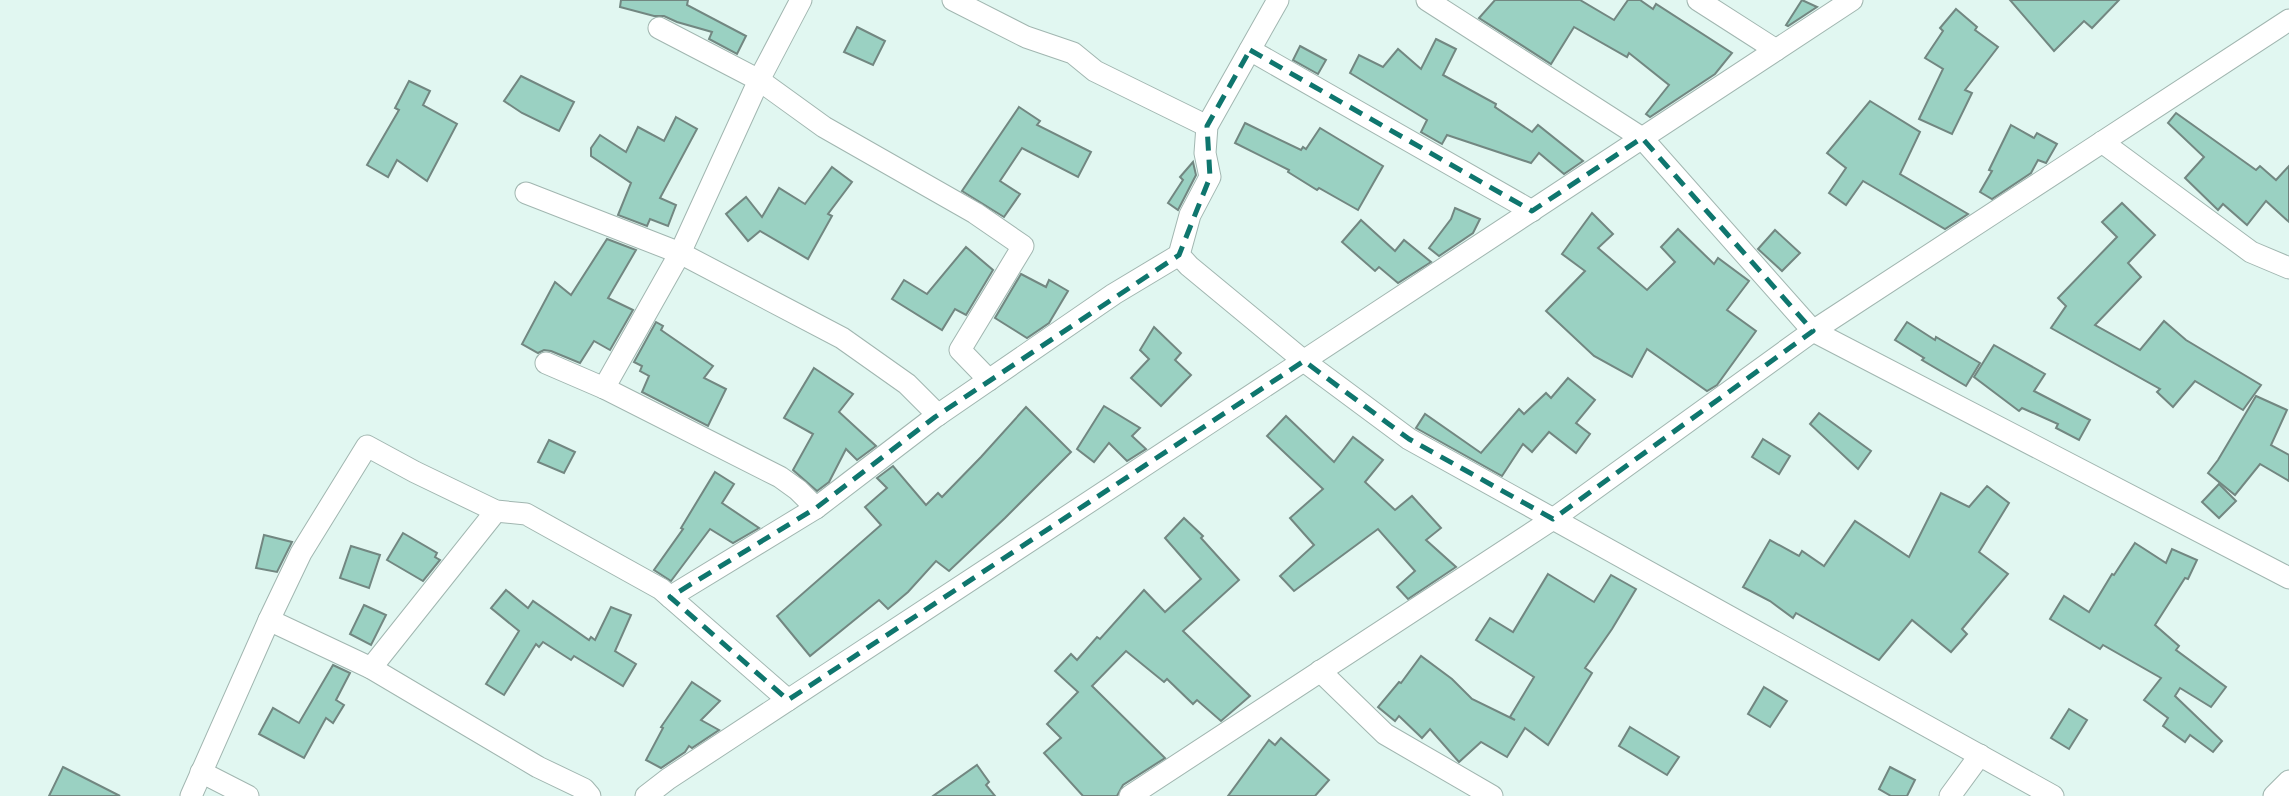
<svg xmlns="http://www.w3.org/2000/svg" width="2289" height="796" viewBox="0 0 2289 796" font-family="Quicksand,sans-serif">
  <style>
    .building { fill: #9ad1c2; stroke: #728781; stroke-width: 2 }
    .lines { fill: none; stroke-linecap: round; stroke-linejoin: round }
    .minor-casing { stroke: #a1b6b0; stroke-width: 23 }
    .minor { stroke: #fff; stroke-width: 21 }
    .marked { fill: none; stroke: #0f766e; stroke-width: 5; stroke-dasharray: 14 9; stroke-linejoin: round }
  </style>
  <rect width="100%" height="100%" fill="#e1f7f1"/>
  <!-- building -->
  <g class="building">
    <polygon points="621,0 688,0 687,5 746,36 737,54 709,39 712,32 677,22 664,16 654,16 620,7"/>
    <polygon points="1495,0 1580,0 1614,20 1628,0 1640,0 1653,9 1656,4 1732,53 1715,74 1650,117 1646,114 1669,85 1629,53 1627,57 1574,27 1551,64 1479,18"/>
    <polygon points="1802,0 1817,7 1788,26 1786,25"/>
    <polygon points="2010,0 2119,0 2092,28 2084,21 2054,51"/>
    <polygon points="1956,9 1977,27 1975,30 1998,47 1965,90 1972,93 1952,134 1919,119 1943,69 1925,58 1943,31 1940,28"/>
    <polygon points="857,27 885,41 873,65 844,52"/>
    <polygon points="1436,39 1456,49 1443,75 1496,104 1495,107 1532,132 1538,125 1583,161 1564,174 1539,153 1531,163 1447,135 1442,144 1421,132 1427,120 1350,73 1359,55 1383,67 1398,49 1421,69"/>
    <polygon points="1300,46 1326,60 1318,74 1293,60"/>
    <polygon points="521,76 574,102 559,131 522,113 504,101"/>
    <polygon points="409,81 430,91 423,105 457,124 427,181 397,160 388,177 367,165 399,110 395,108"/>
    <polygon points="1870,101 1920,132 1900,174 1968,214 1945,229 1863,181 1846,205 1829,193 1846,168 1827,153"/>
    <polygon points="1019,107 1040,121 1037,125 1091,152 1078,177 1022,148 1000,181 1020,194 1004,217 962,191"/>
    <polygon points="2176,113 2256,170 2260,166 2276,180 2289,166 2289,222 2266,201 2247,225 2223,204 2218,210 2185,178 2204,157 2168,123"/>
    <polygon points="676,117 697,129 660,198 676,205 668,226 650,219 647,226 618,215 631,183 591,156 591,148 600,135 626,152 638,127 664,141"/>
    <polygon points="1245,123 1301,150 1303,147 1306,149 1320,128 1383,166 1358,210 1319,188 1317,190 1288,172 1289,170 1235,143"/>
    <polygon points="2011,125 2034,138 2037,133 2057,144 2046,163 2038,160 2031,173 1992,199 1980,192 1992,171 1989,170"/>
    <polygon points="1193,162 1196,175 1178,210 1168,203 1183,180 1180,177"/>
    <polygon points="832,167 852,182 828,214 832,216 808,259 760,231 748,241 726,214 746,197 762,217 779,188 805,204"/>
    <polygon points="2122,203 2155,235 2128,263 2141,277 2095,325 2140,350 2164,321 2186,340 2261,385 2243,410 2195,381 2173,407 2157,392 2160,389 2051,328 2066,306 2058,298 2117,237 2102,222"/>
    <polygon points="1455,208 1480,219 1473,233 1439,256 1429,248 1451,219"/>
    <polygon points="1592,213 1613,234 1598,248 1647,290 1675,262 1661,247 1678,229 1714,264 1718,258 1749,281 1727,310 1756,331 1717,385 1707,391 1647,349 1632,377 1594,356 1546,311 1585,271 1562,254"/>
    <polygon points="1361,220 1395,251 1404,240 1431,262 1398,283 1379,267 1375,271 1342,242"/>
    <polygon points="1775,230 1800,253 1782,271 1758,249"/>
    <polygon points="607,239 636,250 608,298 633,310 610,350 594,341 580,363 551,351 544,350 538,353 522,344 555,282 571,295"/>
    <polygon points="966,247 993,270 966,315 955,309 942,330 892,299 904,280 927,294"/>
    <polygon points="1021,274 1046,287 1049,280 1068,291 1049,323 1027,338 995,318"/>
    <polygon points="656,322 663,326 661,330 713,366 704,378 726,389 708,426 642,392 649,376 640,371 642,366 634,362"/>
    <polygon points="1907,322 1935,340 1936,337 1980,363 1966,386 1922,360 1924,358 1895,340"/>
    <polygon points="1154,327 1181,353 1175,360 1191,375 1161,406 1131,378 1149,359 1140,350"/>
    <polygon points="1994,345 2045,374 2034,391 2090,420 2079,440 2056,428 2058,424 2022,408 2019,411 1974,377"/>
    <polygon points="814,368 853,394 839,412 876,446 857,460 846,449 829,482 817,491 793,470 813,434 784,418"/>
    <polygon points="1568,378 1595,400 1576,423 1590,434 1576,453 1549,432 1532,452 1523,444 1502,476 1416,428 1425,414 1481,453 1519,409 1524,414 1546,393 1551,398"/>
    <polygon points="2256,396 2287,410 2271,445 2289,455 2289,481 2260,464 2235,495 2208,473 2218,460"/>
    <polygon points="1104,406 1140,428 1132,436 1146,449 1127,461 1109,443 1094,462 1077,449"/>
    <polygon points="1026,407 1071,452 1005,518 949,571 936,561 908,592 888,609 879,600 810,656 777,616 881,525 865,507 887,488 877,478 893,466 926,505 938,493 942,497 981,457"/>
    <polygon points="1819,413 1871,451 1858,469 1810,424"/>
    <polygon points="1286,416 1334,462 1353,437 1383,460 1365,482 1395,510 1412,496 1441,528 1426,540 1456,567 1408,599 1397,587 1415,571 1378,529 1294,591 1280,576 1314,545 1290,518 1323,489 1267,436"/>
    <polygon points="1763,439 1790,456 1779,474 1752,457"/>
    <polygon points="549,440 575,452 564,473 538,462"/>
    <polygon points="715,472 734,484 722,503 759,528 733,543 710,529 671,581 654,570 683,529 681,528"/>
    <polygon points="2219,484 2236,501 2219,518 2202,502"/>
    <polygon points="1987,486 2009,503 1979,552 2008,574 1962,629 1967,634 1951,652 1912,620 1879,660 1796,613 1793,618 1770,601 1743,587 1770,540 1799,556 1802,551 1824,566 1855,521 1909,557 1941,493 1969,507"/>
    <polygon points="1184,518 1203,536 1201,538 1239,580 1183,631 1250,696 1221,721 1197,700 1193,704 1167,679 1164,682 1126,651 1092,686 1165,758 1123,785 1117,796 1083,796 1044,753 1061,738 1047,724 1078,692 1055,671 1071,654 1077,660 1097,637 1100,639 1144,590 1165,612 1201,579 1165,538"/>
    <polygon points="403,533 437,553 435,557 440,560 423,581 387,560"/>
    <polygon points="264,535 292,542 277,572 256,568"/>
    <polygon points="2135,543 2166,563 2172,549 2197,560 2188,579 2185,578 2155,625 2179,646 2176,650 2226,687 2211,707 2180,688 2175,696 2222,741 2213,752 2190,735 2185,742 2163,726 2168,718 2144,700 2161,678 2103,645 2100,649 2050,619 2064,596 2089,612 2112,574 2114,575"/>
    <polygon points="351,546 380,555 369,588 340,578"/>
    <polygon points="1548,574 1594,602 1611,575 1636,589 1612,629 1585,668 1592,673 1548,745 1525,728 1507,757 1481,742 1459,762 1430,729 1422,738 1399,716 1395,721 1378,707 1399,682 1401,683 1421,656 1452,679 1472,699 1515,720 1510,717 1534,677 1476,640 1490,618 1513,632"/>
    <polygon points="506,590 528,608 533,601 589,640 591,637 595,640 611,607 631,615 615,651 636,664 623,686 574,656 571,660 543,642 539,647 536,644 504,695 486,684 519,631 491,608"/>
    <polygon points="364,605 386,615 371,645 350,634"/>
    <polygon points="333,665 350,673 336,700 344,705 333,723 326,718 304,758 259,734 273,708 299,723"/>
    <polygon points="692,682 720,701 701,720 719,730 692,748 689,746 685,752 661,768 646,760 663,728 661,727"/>
    <polygon points="1764,687 1787,701 1770,727 1748,714"/>
    <polygon points="2069,709 2087,720 2069,749 2051,738"/>
    <polygon points="1630,727 1679,757 1667,775 1619,746"/>
    <polygon points="1281,738 1329,780 1315,796 1228,796 1269,740 1275,745"/>
    <polygon points="977,765 989,782 986,785 995,796 933,796"/>
    <polygon points="63,767 120,796 49,796"/>
    <polygon points="1890,767 1915,780 1907,796 1891,796 1879,789"/>
  </g>
  <g class="lines">
    <defs>
      <g id="minor">
        <polyline points="953,0 1026,37 1073,53 1095,71 1207,126"/>
        <polyline points="1278,0 1207,126 1205,153 1210,177 1190,215 1179,255 1189,266 1304,361 1409,439 2053,796"/>
        <polyline points="1427,0 1642,138 1813,331 2289,578"/>
        <polyline points="1698,0 1776,50"/>
        <polyline points="659,28 759,80 824,127 975,213 1023,246 960,350 989,380"/>
        <polyline points="1250,50 1532,211"/>
        <polyline points="2102,142 2251,252 2289,268"/>
        <polyline points="526,193 680,253 842,338 907,384 938,415"/>
        <polyline points="546,363 604,388 780,477 798,490 816,508"/>
        <polyline points="604,388 680,253 759,80 801,0"/>
        <polyline points="670,597 816,508 935,417 1114,294 1179,255"/>
        <polyline points="269,620 371,668 538,767 584,789 590,796"/>
        <polyline points="371,668 496,511"/>
        <polyline points="1320,671 1385,734 1492,796"/>
        <polyline points="201,772 248,796"/>
        <polyline points="191,796 269,620 301,553 367,446 415,472 496,511 526,514 661,589 788,700"/>
        <polyline points="646,796 668,779 1852,0"/>
        <polyline points="1130,796 1553,519 1813,331 2289,20"/>
        <polyline points="1950,796 1980,755"/>
        <polyline points="2274,796 2289,781"/>
      </g>
    </defs>
    <!-- minor casing -->
    <use href="#minor" class="minor-casing"/>
    <!-- minor -->
    <use href="#minor" class="minor"/>
  </g>
  <!-- marked area -->
  <path class="marked" d="M1250,50L1532,211L1642,138L1813,331L1553,519L1409,439L1304,361L788,700L670,597L816,508L935,417L1179,255L1210,177L1207,126Z"/>
</svg>
